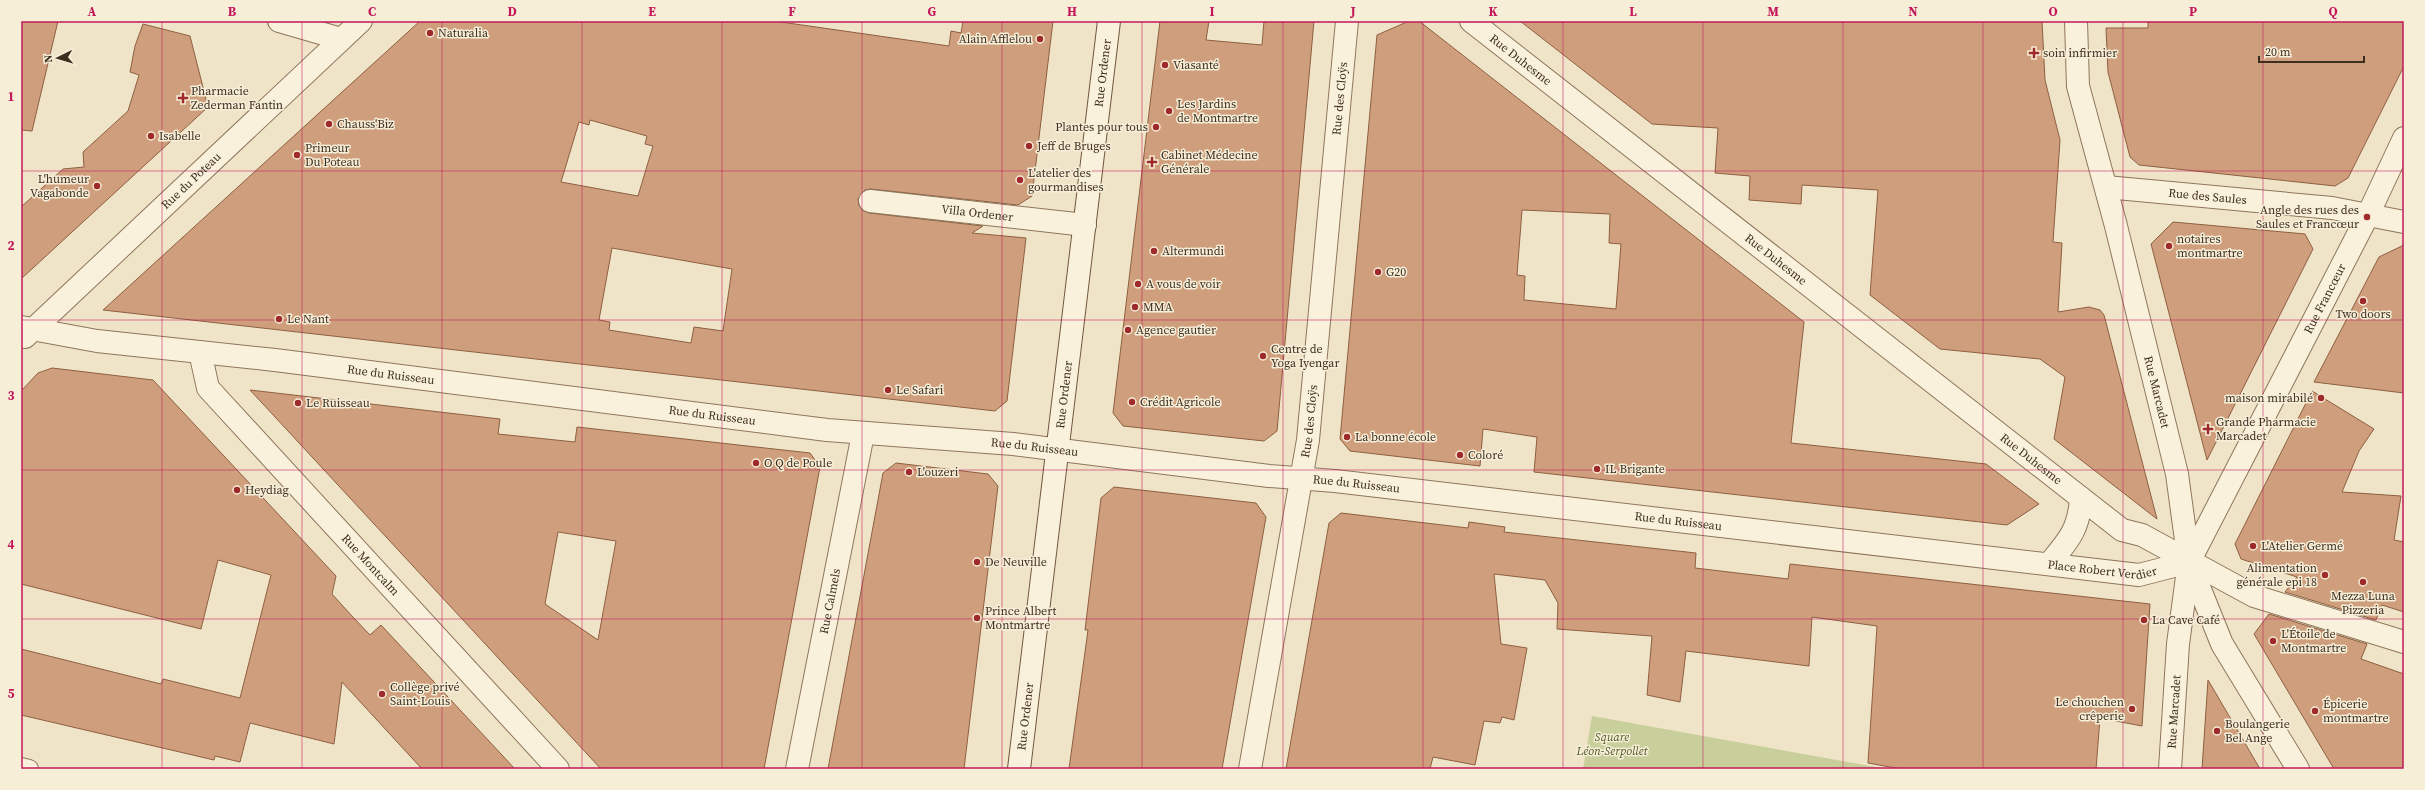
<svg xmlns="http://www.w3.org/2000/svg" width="2425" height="790" viewBox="0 0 2425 790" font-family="'Source Serif 4',serif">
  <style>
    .green { fill: #c9cf9b }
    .building { fill: #cf9f7d; stroke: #8d5f41; fill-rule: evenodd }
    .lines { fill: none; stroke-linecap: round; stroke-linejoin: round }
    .service-casing { stroke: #8d765c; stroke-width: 20 }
    .pedestrian-casing { stroke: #8d765c; stroke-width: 24 }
    .minor-casing { stroke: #8d765c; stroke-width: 24 }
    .secondary-casing { stroke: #6f573f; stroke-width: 24 }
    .service { stroke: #faf1dc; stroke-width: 18 }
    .pedestrian { stroke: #faf1dc; stroke-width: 22 }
    .minor { stroke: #faf1dc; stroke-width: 22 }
    .secondary { stroke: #faf1dc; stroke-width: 22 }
    .grid { fill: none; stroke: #c2185b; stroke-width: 1; stroke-opacity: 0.55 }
    .poi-dot { fill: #9e2a2b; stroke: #f7eed8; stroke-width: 1.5 }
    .labels { text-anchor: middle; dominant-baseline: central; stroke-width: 3; stroke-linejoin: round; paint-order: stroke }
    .poi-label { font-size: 12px; fill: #3d2e20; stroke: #f7eed8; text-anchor: start }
    .street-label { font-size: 12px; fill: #3d2e20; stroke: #f7eed8 }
    .park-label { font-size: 12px; font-style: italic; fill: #4d5a26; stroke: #f7eed8 }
    .neatline { fill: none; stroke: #c2185b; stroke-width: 1.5 }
    .grid-label { font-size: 13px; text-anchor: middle; font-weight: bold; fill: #c2185b }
  </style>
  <rect width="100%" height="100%" fill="#f0e4c8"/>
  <!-- green -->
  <polygon class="green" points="1592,716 1887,769 1583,769"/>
  <!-- building -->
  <g class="building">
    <polygon points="21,21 58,21 32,131 21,130"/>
    <path d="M420,21H774L949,46L951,31L961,33L963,21H1053L1032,196L1018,205L871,189L865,190L858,199L859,206L869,213L983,226L972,233L1026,238L1007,401L995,411L103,310ZM590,120L647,136L645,144L653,146L638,196L561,182L579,122L589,125ZM612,248L732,269L723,331L694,327L691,343L609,330L610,322L599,320Z"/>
    <polygon points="1160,21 1209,21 1206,40 1262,45 1264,21 1314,21 1277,431 1264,441 1123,426 1113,413"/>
    <path d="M1409,21H1419L1804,322L1791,443L1986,464L2039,504L2007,525L1534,472L1537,437L1483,429L1480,466L1350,451L1340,439L1377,35ZM1522,210L1610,214L1609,243L1621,244L1616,309L1524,300L1525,276L1517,275Z"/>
    <polygon points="1520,21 2042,21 2045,80 2060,140 2053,242 2062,243 2058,312 2089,307 2100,310 2104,315 2157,519 2054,439 2065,377 2040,359 1940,349 1870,295 1878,190 1802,185 1801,204 1749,200 1750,176 1715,173 1718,128 1652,124"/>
    <polygon points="2148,21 2404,21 2404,66 2348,178 2335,186 2139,165 2130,157 2108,72 2106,28 2148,28"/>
    <polygon points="143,24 190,36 208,107 21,279 21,207 63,169 84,167 83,152 128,111 139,75 130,72 135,46"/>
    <polygon points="2173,222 2305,234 2313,249 2207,460 2151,244"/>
    <polygon points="2404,245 2404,393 2314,382 2379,257"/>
    <polygon points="52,368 153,380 336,576 332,594 351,615 370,635 381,625 515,769 422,769 342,682 334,744 250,723 240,762 215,756 214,760 21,715 21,649 161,684 163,679 240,698 271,575 218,560 201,629 21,584 21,391 38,373"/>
    <path d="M250,390L500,419L498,434L575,442L577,427L810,453L820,467L764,769H601ZM558,532L616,541L598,640L545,604Z"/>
    <polygon points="2312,391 2374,429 2359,451 2342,492 2401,496 2394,540 2404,542 2404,612 2382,605 2376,620 2285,592 2297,577 2241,559 2235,544"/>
    <polygon points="896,463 988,474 998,486 964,769 828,769 883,473"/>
    <polygon points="1114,487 1256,503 1266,517 1222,769 1069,769 1088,630 1085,630 1101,498"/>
    <polygon points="1341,513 1468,528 1469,522 1505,527 1504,532 1696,553 1695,568 1788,579 1790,564 2150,604 2142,726 2100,718 2096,769 1901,769 1868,763 1877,626 1812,617 1809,666 1686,651 1680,702 1647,695 1652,636 1557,629 1558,603 1545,580 1494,574 1501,644 1527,648 1514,720 1502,717 1500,723 1484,721 1475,765 1433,757 1430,769 1286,769 1329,523"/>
    <polygon points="2269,614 2367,644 2361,659 2404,674 2404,769 2334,769 2254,634"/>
    <polygon points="2208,680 2242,738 2260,769 2202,769"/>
  </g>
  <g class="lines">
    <defs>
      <polyline id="service" points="21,767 29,769"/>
      <g id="pedestrian">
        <path id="s1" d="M870,201L1085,225"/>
        <path id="s2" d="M200,352L208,388L558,769"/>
      </g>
      <g id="minor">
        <polyline points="279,21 341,39"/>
        <path id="s3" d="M1471,21L2122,530L2142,535L2254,596L2404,642"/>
        <path id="s4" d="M2076,21L2078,86L2116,226L2177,474L2189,562L2178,644L2170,769"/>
        <path id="s5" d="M2106,187L2332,208L2404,222"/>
        <path id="s6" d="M21,327L97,341L275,360L827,430L1013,444L1269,476L1335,481L2139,575L2189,562"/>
        <path id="s7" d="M25,337L361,21"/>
        <path d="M2049,564C2068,541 2079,530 2081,498"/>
        <path id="s8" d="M797,769L863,434"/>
        <path id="s9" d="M1250,769L1308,440L1347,21"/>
        <path id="s10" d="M2298,769L2222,644L2189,562L2367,217L2404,138"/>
      </g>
      <g id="secondary">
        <path id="s11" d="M1019,769L1109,21"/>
      </g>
    </defs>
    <!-- service casing -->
    <use href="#service" class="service-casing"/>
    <!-- pedestrian casing -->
    <use href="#pedestrian" class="pedestrian-casing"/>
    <!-- minor casing -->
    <use href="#minor" class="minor-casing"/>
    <!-- secondary casing -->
    <use href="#secondary" class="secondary-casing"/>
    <!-- service -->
    <use href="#service" class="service"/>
    <!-- pedestrian -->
    <use href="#pedestrian" class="pedestrian"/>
    <!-- minor -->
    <use href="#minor" class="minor"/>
    <!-- secondary -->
    <use href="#secondary" class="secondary"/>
  </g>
  <!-- grid -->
  <path class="grid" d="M162,21V769M302,21V769M442,21V769M582,21V769M722,21V769M862,21V769M1002,21V769M1142,21V769M1283,21V769M1423,21V769M1563,21V769M1703,21V769M1843,21V769M1983,21V769M2123,21V769M2263,21V769M21,171H2404M21,320H2404M21,470H2404M21,619H2404"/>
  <!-- markers -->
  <g class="poi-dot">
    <circle cx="430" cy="33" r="4"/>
    <circle cx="1040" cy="39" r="4"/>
    <path d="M2032 47h4v4h4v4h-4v4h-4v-4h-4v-4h4z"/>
    <circle cx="1165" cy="65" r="4"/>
    <path d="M181 92h4v4h4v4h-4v4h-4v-4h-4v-4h4z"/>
    <circle cx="1169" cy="111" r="4"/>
    <circle cx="329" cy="124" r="4"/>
    <circle cx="1156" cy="127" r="4"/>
    <circle cx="151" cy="136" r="4"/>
    <circle cx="1029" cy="146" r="4"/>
    <circle cx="297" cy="155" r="4"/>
    <path d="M1150 156h4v4h4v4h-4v4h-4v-4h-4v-4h4z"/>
    <circle cx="1020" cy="180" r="4"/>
    <circle cx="97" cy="186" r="4"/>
    <circle cx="2367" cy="217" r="4"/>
    <circle cx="2169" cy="246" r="4"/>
    <circle cx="1154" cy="251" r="4"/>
    <circle cx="1378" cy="272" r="4"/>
    <circle cx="1138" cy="284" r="4"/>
    <circle cx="2363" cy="301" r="4"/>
    <circle cx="1135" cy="307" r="4"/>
    <circle cx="279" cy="319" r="4"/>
    <circle cx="1128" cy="330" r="4"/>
    <circle cx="1263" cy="356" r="4"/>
    <circle cx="888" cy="390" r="4"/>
    <circle cx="2321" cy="398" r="4"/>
    <circle cx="1132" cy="402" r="4"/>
    <circle cx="298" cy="403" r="4"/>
    <path d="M2206 423h4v4h4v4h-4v4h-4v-4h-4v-4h4z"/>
    <circle cx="1347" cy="437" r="4"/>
    <circle cx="1460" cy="455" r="4"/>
    <circle cx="756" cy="463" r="4"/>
    <circle cx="1597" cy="469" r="4"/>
    <circle cx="909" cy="472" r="4"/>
    <circle cx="237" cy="490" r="4"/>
    <circle cx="2253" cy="546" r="4"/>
    <circle cx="977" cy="562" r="4"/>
    <circle cx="2325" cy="575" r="4"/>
    <circle cx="2363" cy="582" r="4"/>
    <circle cx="977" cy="618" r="4"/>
    <circle cx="2144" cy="620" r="4"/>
    <circle cx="2273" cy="641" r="4"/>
    <circle cx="382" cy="694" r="4"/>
    <circle cx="2132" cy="709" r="4"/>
    <circle cx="2315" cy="711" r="4"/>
    <circle cx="2217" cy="731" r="4"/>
  </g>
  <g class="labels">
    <!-- poi labels -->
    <g class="poi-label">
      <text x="438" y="33">Naturalia</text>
      <text x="1032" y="39" text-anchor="end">Alain Afflelou</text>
      <text x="2043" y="53">soin infirmier</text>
      <text x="1173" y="65">Viasanté</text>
      <text x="191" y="91">Pharmacie<tspan x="191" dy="14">Zederman Fantin</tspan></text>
      <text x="1177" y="104">Les Jardins<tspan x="1177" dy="14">de Montmartre</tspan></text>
      <text x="337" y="124">Chauss'Biz</text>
      <text x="1148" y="127" text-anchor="end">Plantes pour tous</text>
      <text x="159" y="136">Isabelle</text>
      <text x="1037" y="146">Jeff de Bruges</text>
      <text x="305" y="148">Primeur<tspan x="305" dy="14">Du Poteau</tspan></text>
      <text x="1161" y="155">Cabinet Médecine<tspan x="1161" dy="14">Générale</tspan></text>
      <text x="1028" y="173">L'atelier des<tspan x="1028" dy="14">gourmandises</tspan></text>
      <text x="89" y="179" text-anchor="end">L'humeur<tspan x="89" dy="14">Vagabonde</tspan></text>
      <text x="2359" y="210" text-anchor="end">Angle des rues des<tspan x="2359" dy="14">Saules et Francœur</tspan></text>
      <text x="2177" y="239">notaires<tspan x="2177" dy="14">montmartre</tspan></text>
      <text x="1162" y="251">Altermundi</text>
      <text x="1386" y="272">G20</text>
      <text x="1146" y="284">A vous de voir</text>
      <text x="1143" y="307">MMA</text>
      <text x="2363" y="314" text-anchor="middle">Two doors</text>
      <text x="287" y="319">Le Nant</text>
      <text x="1136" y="330">Agence gautier</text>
      <text x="1271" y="349">Centre de<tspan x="1271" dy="14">Yoga Iyengar</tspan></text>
      <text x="896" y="390">Le Safari</text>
      <text x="2313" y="398" text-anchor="end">maison mirabilé</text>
      <text x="1140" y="402">Crédit Agricole</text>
      <text x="306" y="403">Le Ruisseau</text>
      <text x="2216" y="422">Grande Pharmacie<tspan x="2216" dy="14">Marcadet</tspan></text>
      <text x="1355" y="437">La bonne école</text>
      <text x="1468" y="455">Coloré</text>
      <text x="764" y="463">O Q de Poule</text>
      <text x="1605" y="469">IL Brigante</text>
      <text x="917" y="472">L'ouzeri</text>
      <text x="245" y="490">Heydiag</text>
      <text x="2261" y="546">L'Atelier Germé</text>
      <text x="985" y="562">De Neuville</text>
      <text x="2317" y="568" text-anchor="end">Alimentation<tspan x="2317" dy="14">générale epi 18</tspan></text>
      <text x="2363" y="596" text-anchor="middle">Mezza Luna<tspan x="2363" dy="14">Pizzeria</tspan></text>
      <text x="985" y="611">Prince Albert<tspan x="985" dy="14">Montmartre</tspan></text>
      <text x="2152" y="620">La Cave Café</text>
      <text x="2281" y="634">L'Étoile de<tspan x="2281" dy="14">Montmartre</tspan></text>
      <text x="390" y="687">Collège privé<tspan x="390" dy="14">Saint-Louis</tspan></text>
      <text x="2124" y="702" text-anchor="end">Le chouchen<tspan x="2124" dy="14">crêperie</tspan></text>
      <text x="2323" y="704">Épicerie<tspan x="2323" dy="14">montmartre</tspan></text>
      <text x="2225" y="724">Boulangerie<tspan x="2225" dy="14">Bel Ange</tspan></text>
    </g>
    <!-- street labels -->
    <g class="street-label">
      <text stroke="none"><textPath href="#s3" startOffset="63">Rue Duhesme</textPath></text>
      <text stroke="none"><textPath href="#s11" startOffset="701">Rue Ordener</textPath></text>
      <text stroke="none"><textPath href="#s9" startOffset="677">Rue des Cloÿs</textPath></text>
      <text stroke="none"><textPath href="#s7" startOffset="228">Rue du Poteau</textPath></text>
      <text stroke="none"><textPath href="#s5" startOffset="102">Rue des Saules</textPath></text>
      <text stroke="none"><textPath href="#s1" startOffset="108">Villa Ordener</textPath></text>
      <text stroke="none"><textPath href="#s3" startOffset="387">Rue Duhesme</textPath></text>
      <text stroke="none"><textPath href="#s10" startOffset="531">Rue Francœur</textPath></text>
      <text stroke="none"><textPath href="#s6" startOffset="373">Rue du Ruisseau</textPath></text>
      <text stroke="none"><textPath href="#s4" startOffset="381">Rue Marcadet</textPath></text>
      <text stroke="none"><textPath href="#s11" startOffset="377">Rue Ordener</textPath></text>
      <text stroke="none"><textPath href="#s6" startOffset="697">Rue du Ruisseau</textPath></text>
      <text stroke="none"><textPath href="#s9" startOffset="353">Rue des Cloÿs</textPath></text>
      <text stroke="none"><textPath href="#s6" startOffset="1021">Rue du Ruisseau</textPath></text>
      <text stroke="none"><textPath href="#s3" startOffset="711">Rue Duhesme</textPath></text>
      <text stroke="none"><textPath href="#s6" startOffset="1345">Rue du Ruisseau</textPath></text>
      <text stroke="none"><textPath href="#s6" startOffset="1669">Rue du Ruisseau</textPath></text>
      <text stroke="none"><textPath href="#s6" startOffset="2096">Place Robert Verdier</textPath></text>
      <text stroke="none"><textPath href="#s2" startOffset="277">Rue Montcalm</textPath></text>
      <text stroke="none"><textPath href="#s8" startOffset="171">Rue Calmels</textPath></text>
      <text transform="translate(2174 712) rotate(-86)">Rue Marcadet</text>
      <text stroke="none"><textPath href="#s11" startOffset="53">Rue Ordener</textPath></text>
    </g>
    <!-- park labels -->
    <g class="park-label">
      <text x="1612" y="737">Square<tspan x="1612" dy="14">Léon-Serpollet</tspan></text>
    </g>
  </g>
  <!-- border -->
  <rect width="2425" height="790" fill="none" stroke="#f7eed8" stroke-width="44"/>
  <!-- north arrow -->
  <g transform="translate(58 58) rotate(265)" stroke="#f7eed8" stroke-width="3" paint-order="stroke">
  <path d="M0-3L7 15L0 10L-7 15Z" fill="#3d2e20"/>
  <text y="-6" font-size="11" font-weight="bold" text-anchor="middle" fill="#3d2e20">N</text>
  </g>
  <!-- scale -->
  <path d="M2259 56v6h105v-6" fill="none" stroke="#3d2e20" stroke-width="2"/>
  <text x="2265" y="56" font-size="12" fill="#3d2e20" stroke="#f7eed8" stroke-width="3" paint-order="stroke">20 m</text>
  <rect x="22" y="22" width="2381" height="746" class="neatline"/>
  <g class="grid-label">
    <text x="92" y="16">A</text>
    <text x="232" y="16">B</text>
    <text x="372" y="16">C</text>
    <text x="512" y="16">D</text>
    <text x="652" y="16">E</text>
    <text x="792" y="16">F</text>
    <text x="932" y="16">G</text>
    <text x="1072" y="16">H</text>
    <text x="1212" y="16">I</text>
    <text x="1353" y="16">J</text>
    <text x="1493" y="16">K</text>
    <text x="1633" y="16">L</text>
    <text x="1773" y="16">M</text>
    <text x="1913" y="16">N</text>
    <text x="2053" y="16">O</text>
    <text x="2193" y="16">P</text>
    <text x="2333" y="16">Q</text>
    <text x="11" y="101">1</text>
    <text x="11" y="250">2</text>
    <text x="11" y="400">3</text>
    <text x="11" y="549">4</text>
    <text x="11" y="698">5</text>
  </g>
</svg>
